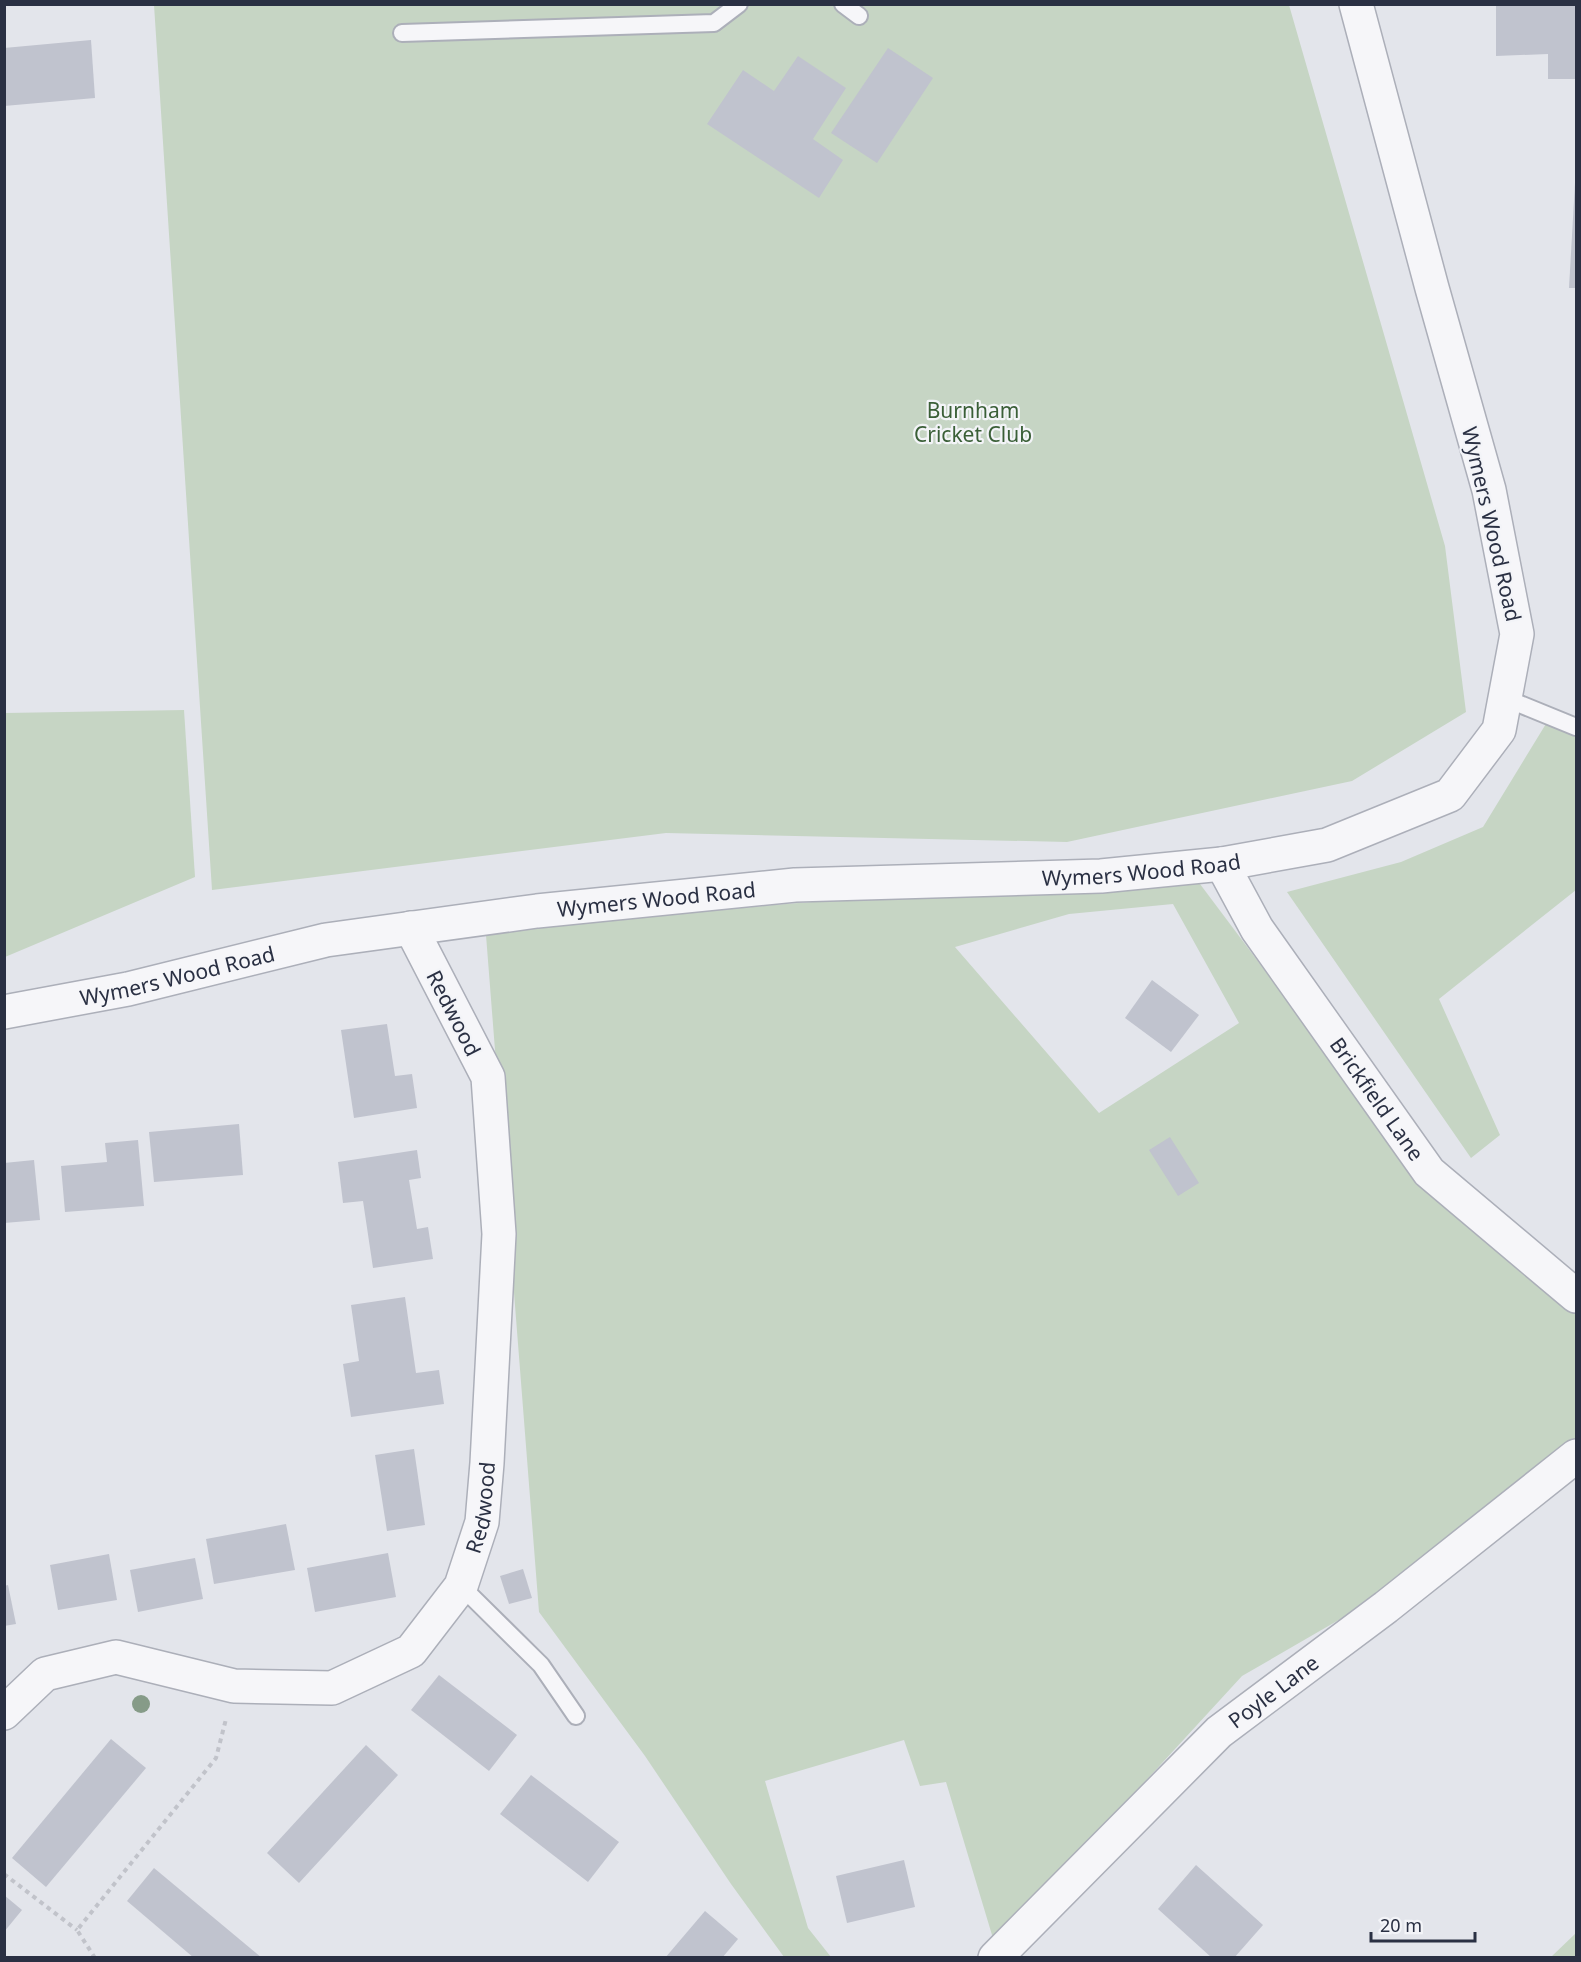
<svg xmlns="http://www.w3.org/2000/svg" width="1581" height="1962" viewBox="0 0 1581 1962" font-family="'Noto Sans',sans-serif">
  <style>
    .green { fill: #c6d5c4; fill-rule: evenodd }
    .building { fill: #c0c3ce }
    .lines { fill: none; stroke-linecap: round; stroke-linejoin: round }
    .service-casing { stroke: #acafb9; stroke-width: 20 }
    .minor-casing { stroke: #acafb9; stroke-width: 36 }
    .path { stroke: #c1c3ca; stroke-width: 4; stroke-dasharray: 4.5 4.5; stroke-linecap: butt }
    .service { stroke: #f6f6f9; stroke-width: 16 }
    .minor { stroke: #f6f6f9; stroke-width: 33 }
    .tree { fill: #869b88 }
    .labels { text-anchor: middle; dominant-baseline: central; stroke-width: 4.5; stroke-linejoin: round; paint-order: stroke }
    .park-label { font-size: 21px; fill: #3a5f37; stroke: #f3f4f8 }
    .street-label { font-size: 21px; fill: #2a3043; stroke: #f3f4f8 }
  </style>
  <rect width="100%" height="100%" fill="#e3e5eb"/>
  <!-- green -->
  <g class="green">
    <polygon points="154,5 1289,5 1445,546 1466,712 1352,781 1067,842 666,833 212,890"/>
    <polygon points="184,710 195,877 5,957 5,713"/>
    <polygon points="1552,714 1576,723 1576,890 1439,999 1500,1135 1471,1158 1287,892 1401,862 1483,827"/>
    <path d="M1194,876L1424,1183L1576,1310V1443L1375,1599L1242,1676L995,1945L946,1782L920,1786L904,1740L765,1781L808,1928L831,1957H784L731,1884L645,1756L539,1612L486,935L544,925L798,903ZM1173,904L1239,1023L1099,1113L955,947L1069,914Z"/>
    <polygon points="1576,1933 1576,1957 1551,1957"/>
  </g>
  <!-- building -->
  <g class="building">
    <polygon points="1496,4 1576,4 1576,79 1548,79 1548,54 1496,56"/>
    <polygon points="91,40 95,98 4,106 4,48"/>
    <polygon points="888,48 933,78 877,163 831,133"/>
    <polygon points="798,56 846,88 813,139 843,160 819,198 707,124 743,70 774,91"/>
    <polygon points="1575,183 1576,183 1576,288 1569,288"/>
    <polygon points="1152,980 1199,1015 1171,1052 1125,1018"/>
    <polygon points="387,1024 395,1076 412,1074 417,1108 354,1118 341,1030"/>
    <polygon points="239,1124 243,1175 154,1182 149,1132"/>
    <polygon points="1170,1137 1199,1183 1178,1196 1149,1150"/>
    <polygon points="138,1140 144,1206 65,1212 61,1166 107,1162 105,1143"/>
    <polygon points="417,1150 421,1178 409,1180 417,1229 428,1227 433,1259 373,1268 363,1201 343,1203 338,1162"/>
    <polygon points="34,1160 40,1220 4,1223 4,1163"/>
    <polygon points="405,1297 416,1373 439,1370 444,1404 351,1417 343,1364 359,1361 351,1305"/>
    <polygon points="414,1449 425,1525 387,1531 375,1455"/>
    <polygon points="286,1524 295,1570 214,1584 206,1539"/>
    <polygon points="388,1553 396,1597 315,1612 307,1568"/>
    <polygon points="109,1554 117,1600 58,1610 50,1565"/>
    <polygon points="195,1558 203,1599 138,1612 130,1570"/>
    <polygon points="523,1569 532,1598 509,1604 500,1576"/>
    <polygon points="8,1585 16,1624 4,1626 4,1586"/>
    <polygon points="439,1675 517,1735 489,1771 411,1710"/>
    <polygon points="111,1739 146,1768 46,1887 12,1858"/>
    <polygon points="366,1745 398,1775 299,1883 267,1853"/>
    <polygon points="531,1775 619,1842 588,1882 500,1814"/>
    <polygon points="904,1860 915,1907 847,1923 836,1876"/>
    <polygon points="1196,1865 1263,1925 1234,1958 1212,1958 1158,1909"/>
    <polygon points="154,1868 262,1958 194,1958 127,1901"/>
    <polygon points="4,1895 22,1910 4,1932"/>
    <polygon points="705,1911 738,1939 722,1958 665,1958"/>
  </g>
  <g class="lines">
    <defs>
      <g id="service">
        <polyline points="843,4 859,16"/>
        <polyline points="402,33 714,23 739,4"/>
        <polyline points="1505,698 1576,727"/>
        <polyline points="461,1586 541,1665 576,1716"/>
      </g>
      <g id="minor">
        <path id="s1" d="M1222,864L1257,929L1429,1172L1576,1296"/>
        <path id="s2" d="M4,1012L128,989L326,940L537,911L795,885L1101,876L1222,864L1327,845L1450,795L1499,730L1517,634L1489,490L1432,288L1356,4"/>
        <path id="s3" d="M4,1713L45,1674L116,1657L234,1686L332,1688L411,1651L461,1586L482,1522L487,1463L499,1234L488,1077L411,928"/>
        <path id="s4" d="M995,1958L1219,1732L1386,1607L1576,1456"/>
      </g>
    </defs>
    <!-- service casing -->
    <use href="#service" class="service-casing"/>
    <!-- minor casing -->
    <use href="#minor" class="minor-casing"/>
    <!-- path -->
    <g class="path">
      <polyline points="4,1874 77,1930"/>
      <polyline points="95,1958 77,1930 216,1758 226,1719"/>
    </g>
    <!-- service -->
    <use href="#service" class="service"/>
    <!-- minor -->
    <use href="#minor" class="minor"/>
  </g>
  <!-- trees -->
  <circle class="tree" cx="141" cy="1704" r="9"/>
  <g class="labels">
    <!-- park labels -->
    <g class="park-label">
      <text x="973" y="410">Burnham<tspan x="973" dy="24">Cricket Club</tspan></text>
    </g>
    <!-- street labels -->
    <g class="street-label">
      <text transform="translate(1492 524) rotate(77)">Wymers Wood Road</text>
      <text stroke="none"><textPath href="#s2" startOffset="1149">Wymers Wood Road</textPath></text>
      <text stroke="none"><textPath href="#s2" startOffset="663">Wymers Wood Road</textPath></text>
      <text stroke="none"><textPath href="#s2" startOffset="177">Wymers Wood Road</textPath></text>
      <text transform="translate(454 1013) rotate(63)">Redwood</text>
      <text stroke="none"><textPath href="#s1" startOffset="282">Brickfield Lane</textPath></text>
      <text stroke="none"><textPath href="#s3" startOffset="600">Redwood</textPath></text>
      <text stroke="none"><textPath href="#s4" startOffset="386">Poyle Lane</textPath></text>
    </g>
  </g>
  <!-- border -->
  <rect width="1581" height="1962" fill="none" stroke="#2a3043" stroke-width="12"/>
  <!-- scale -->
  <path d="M1371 1932v9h104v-9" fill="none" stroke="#2a3043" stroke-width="3"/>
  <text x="1380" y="1932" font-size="18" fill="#2a3043" stroke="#f3f4f8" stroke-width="4.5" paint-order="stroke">20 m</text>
</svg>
